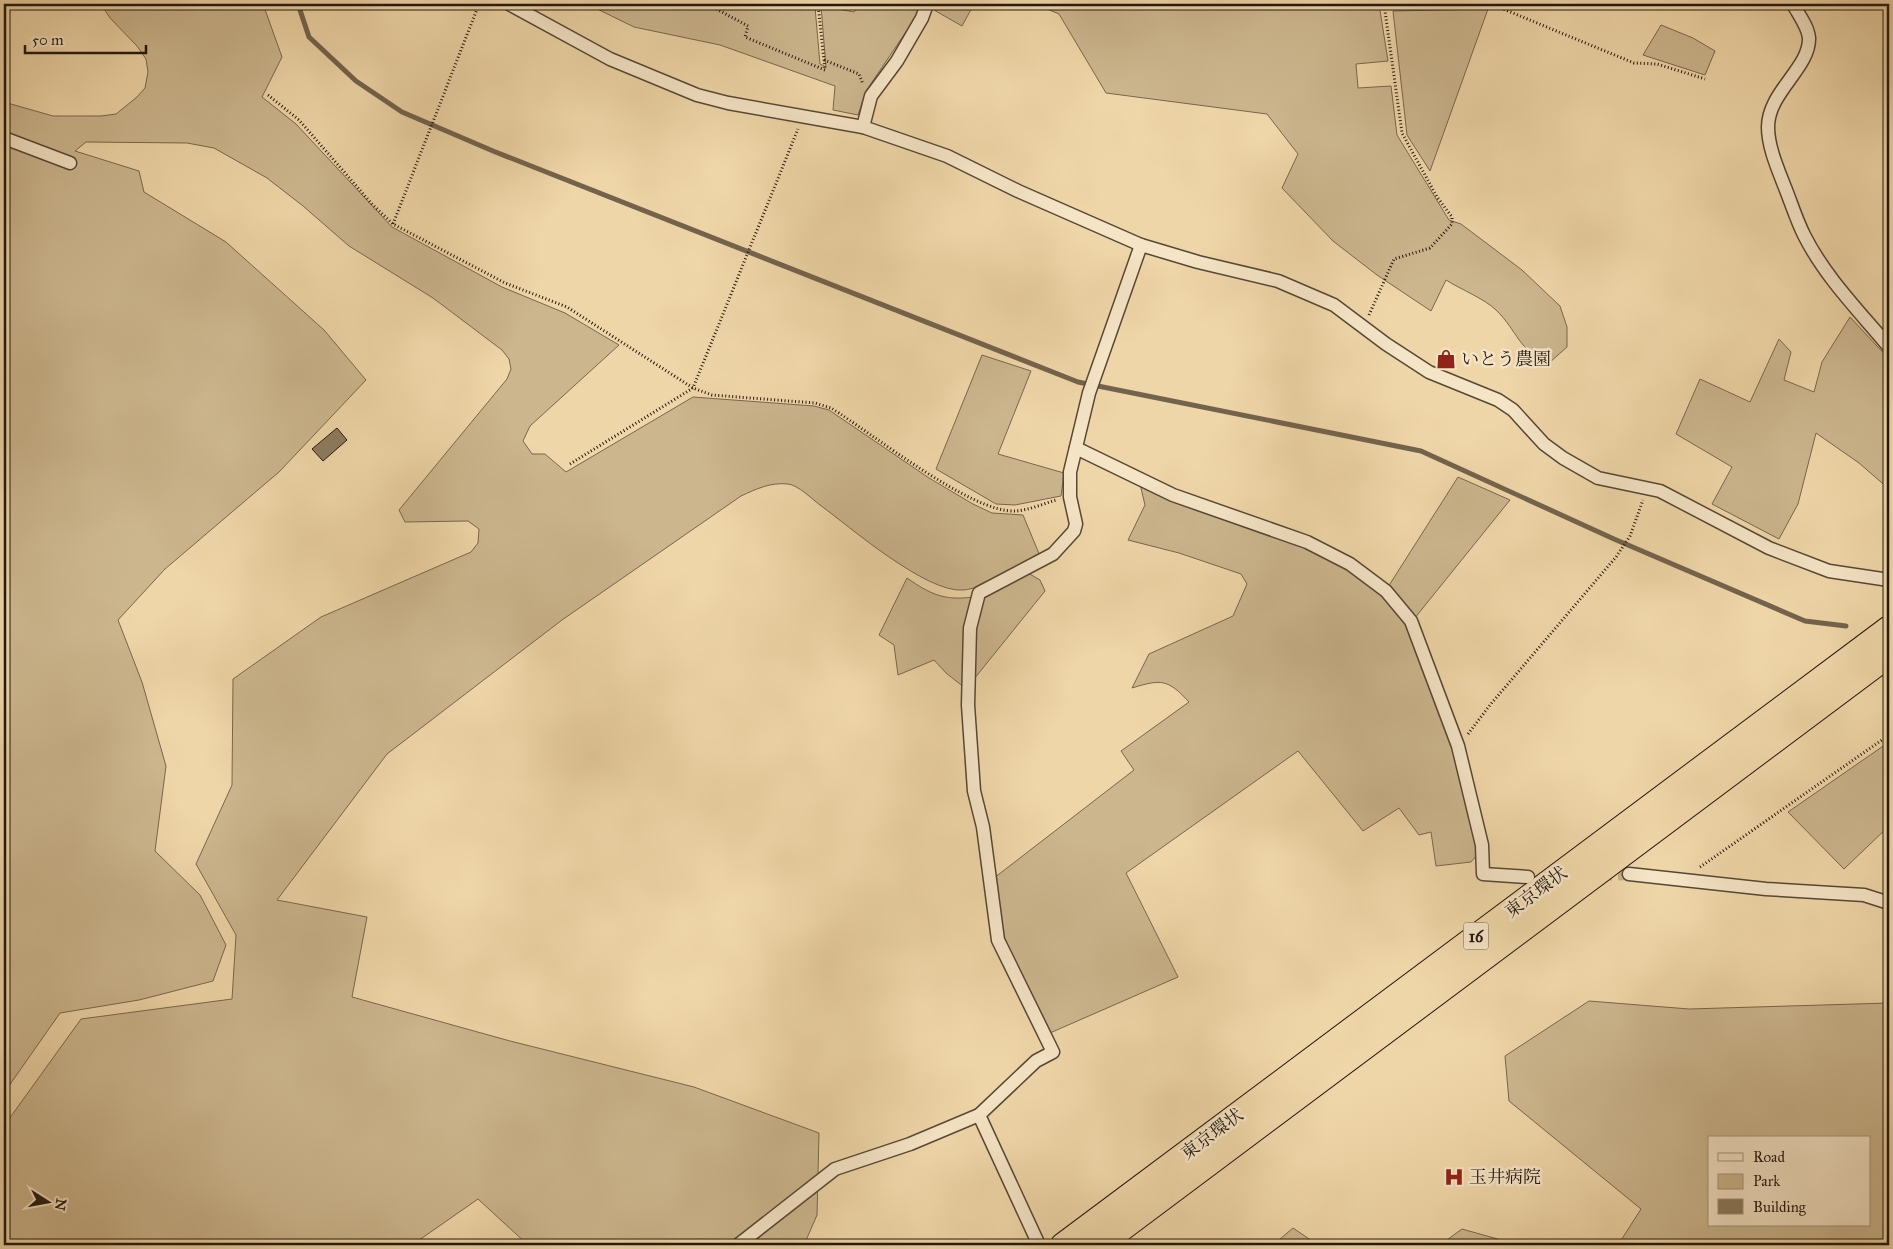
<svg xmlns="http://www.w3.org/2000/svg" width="1893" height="1249" viewBox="0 0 1893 1249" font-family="'IM FELL Great Primer','Noto Serif JP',serif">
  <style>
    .green { fill: #ccb68e; stroke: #77674e; fill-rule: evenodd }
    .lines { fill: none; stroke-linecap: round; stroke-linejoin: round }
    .stream { stroke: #73634c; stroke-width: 5 }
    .building { fill: #8d7b5f; stroke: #22180f }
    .street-tunnel { stroke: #c6b089; stroke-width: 12; stroke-dasharray: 12 6; stroke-linecap: butt }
    .street-casing { stroke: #554835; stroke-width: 15 }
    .highway-casing { stroke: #22180f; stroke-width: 26 }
    .path { stroke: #22180f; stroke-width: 3; stroke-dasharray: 1 2.5; stroke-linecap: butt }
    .street { stroke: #f5e4c6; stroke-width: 12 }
    .highway { stroke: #efd6a8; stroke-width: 24 }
    .labels { text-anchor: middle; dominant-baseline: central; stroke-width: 5; stroke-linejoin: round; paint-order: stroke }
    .shield { fill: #f5e4c6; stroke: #615546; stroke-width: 1 }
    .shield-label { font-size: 16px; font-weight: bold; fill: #22180f }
    .poi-label { font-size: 18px; fill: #22180f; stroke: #f5e4c6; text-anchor: start }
    .street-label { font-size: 18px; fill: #22180f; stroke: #f5e4c6 }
  </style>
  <rect width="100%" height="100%" fill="#efd6a8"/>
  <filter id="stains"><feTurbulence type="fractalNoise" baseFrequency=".004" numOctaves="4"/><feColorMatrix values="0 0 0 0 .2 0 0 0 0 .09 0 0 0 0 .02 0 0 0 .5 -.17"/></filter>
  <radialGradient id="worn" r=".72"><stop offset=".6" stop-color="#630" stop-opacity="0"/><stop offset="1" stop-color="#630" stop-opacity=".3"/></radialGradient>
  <!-- green -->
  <g class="green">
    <path d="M101,4H263L282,57L262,97L296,124L392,227L502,287L565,313L619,345L530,426L523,441L532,454H545L566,472L693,397L814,406L829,410L929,478L973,504L992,513L1023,515L1040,556C1018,567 986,588 963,590C926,593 850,527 820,505C812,499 798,485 788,484C771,482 756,489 741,496L562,620L387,754L277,900L367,917L352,997L510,1041L694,1087L819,1133L817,1215L804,1245H528L478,1199L412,1245H4V1126L81,1019L232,999L236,935L196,864L232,785L233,679L321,617L471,552L478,543L479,529L468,521L405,522L399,510L507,379L511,369L509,359L502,350L433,298L349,246L303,206L267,178L214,148L187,143L86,142L75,151L139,171L144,192L226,242L324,330L366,380L279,472L165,569L118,620L142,682L166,766L155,851L200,895L226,945L213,981L139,1000L60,1013L4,1093V102L53,116H101L116,114L137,97L145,88L148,72L146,59L137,46L110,18Z"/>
    <polygon points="587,4 805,4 815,7 820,64 826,67 821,6 854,12 860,4 920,4 916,17 866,91 858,115 833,110 835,86 720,45 634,27"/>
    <polygon points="934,4 974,4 962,26 934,10"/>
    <path d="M1035,4H1379L1388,61L1356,64L1358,88L1391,86L1397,135L1449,220L1461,224L1522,270L1560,306L1567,327V347L1549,363C1519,352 1517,330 1496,310C1485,299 1460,289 1446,280L1431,311L1377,275L1333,241L1282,188L1298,154L1267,114L1106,93L1059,14Z"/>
    <polygon points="1488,9 1430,171 1407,135 1393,11"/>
    <polygon points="1661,25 1693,38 1715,51 1705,75 1643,55"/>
    <polygon points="1850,317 1889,359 1889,489 1859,463 1816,433 1798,504 1779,539 1712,504 1732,467 1676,434 1700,379 1750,402 1779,339 1791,352 1784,380 1814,392 1822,362"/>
    <polygon points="982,355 1031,371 998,454 1064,473 1061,496 1015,505 996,504 936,469"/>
    <polygon points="1458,477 1510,500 1414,619 1388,587"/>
    <path d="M1140,484L1307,547L1347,569L1383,593L1409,624L1450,740L1477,850L1476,856L1471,862L1436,866L1431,832L1419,835L1399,808L1363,831L1298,751L1126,873L1178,977L1050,1033L1003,938L994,878L1134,770L1121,751L1189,702C1168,679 1161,679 1132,688L1149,654L1233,616L1247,584L1241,574L1179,553L1128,540L1145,505Z"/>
    <polygon points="1028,573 1040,580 1045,591 974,679 976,627 985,596"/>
    <path d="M907,578C930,594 944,601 973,597L965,688L946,673L934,660L898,675L894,645L879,635Z"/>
    <polygon points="1889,742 1889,826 1844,869 1788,812"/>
    <path d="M1589,1001L1689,1009L1889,1003V1245H1618L1641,1209L1509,1101L1505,1056ZM1709,1138H1869V1225H1709Z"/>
    <polygon points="1293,1228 1318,1245 1273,1245"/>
    <polygon points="1462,1229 1519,1245 1440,1245"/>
  </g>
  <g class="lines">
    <!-- stream -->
    <polyline class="stream" points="298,4 309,37 356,81 402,112 493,151 1078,382 1421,451 1614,539 1805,621 1846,626"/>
  </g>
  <!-- building -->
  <polygon class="building" points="337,428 347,440 323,461 312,449"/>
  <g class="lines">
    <!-- street-tunnel -->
    <polyline class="street-tunnel" points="1600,875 1629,874"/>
    <defs>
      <g id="street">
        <polyline points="509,4 610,59 697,95 728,103 863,127 947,156 1018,191 1141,245 1198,262 1278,281 1334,305 1386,344 1429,372 1498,400 1513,410 1544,444 1563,458 1598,478 1660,491 1769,548 1829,571 1889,580"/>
        <path d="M1793,4C1798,14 1808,26 1809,38C1810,68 1768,92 1768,127C1768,146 1777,167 1784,185C1791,202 1796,219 1804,235C1825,277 1860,312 1889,347"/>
        <polyline points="863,127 871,96 897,61 922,18 927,4"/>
        <polyline points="4,138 70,163"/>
        <polyline points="1076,448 1173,495 1307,542 1350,564 1386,591 1411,621 1458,746 1482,845 1483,874 1528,877"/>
        <polyline points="1629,874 1766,889 1864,895 1889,903"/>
        <polyline points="738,1245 835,1169 910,1144 979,1115"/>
        <polyline points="1039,1245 979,1115 1036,1061 1053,1052 998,940 983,827 974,791 968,705 970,628 979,593 1053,554 1074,531 1076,524 1070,497 1070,472 1089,393 1141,245"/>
      </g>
      <g id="highway">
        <polyline points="1063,1245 1889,628"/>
        <polyline points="1100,1245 1889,655"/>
      </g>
    </defs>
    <!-- street casing -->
    <use href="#street" class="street-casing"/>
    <!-- highway casing -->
    <use href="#highway" class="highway-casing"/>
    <!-- path -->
    <g class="path">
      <polyline points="707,4 748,26 745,37 825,70"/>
      <polyline points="818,4 825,70"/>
      <polyline points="1491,4 1634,63 1657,64 1705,79"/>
      <polyline points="1385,8 1469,4"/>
      <polyline points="824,60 859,74 863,84"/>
      <path d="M268,95L299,120L372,204L393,224L505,283L567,307L693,388L712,395L815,403L831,408C872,433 972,514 1016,511C1029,510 1043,504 1056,500"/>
      <polyline points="393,224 479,4"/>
      <polyline points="1369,315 1394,259 1430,248 1452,224 1452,217 1437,197 1402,133 1384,4"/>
      <polyline points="570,464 693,388 798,129"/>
      <polyline points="1468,734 1490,705 1616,557 1630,536 1643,500"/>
      <polyline points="1700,867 1889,735"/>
    </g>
    <!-- street -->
    <use href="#street" class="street"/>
    <!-- highway -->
    <use href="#highway" class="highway"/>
  </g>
  <!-- icons -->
  <defs>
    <symbol id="shop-bare" viewBox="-9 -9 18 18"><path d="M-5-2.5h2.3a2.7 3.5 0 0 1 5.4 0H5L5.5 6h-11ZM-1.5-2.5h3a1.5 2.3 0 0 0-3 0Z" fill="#8f2418" stroke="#f5e4c6" stroke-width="2.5" paint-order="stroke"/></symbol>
    <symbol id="hospital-bare" viewBox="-9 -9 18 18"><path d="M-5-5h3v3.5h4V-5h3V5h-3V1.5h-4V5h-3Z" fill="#8f2418" stroke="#f5e4c6" stroke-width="2.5" paint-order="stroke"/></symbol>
  </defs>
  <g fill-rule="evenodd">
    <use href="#shop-bare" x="1432" y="345" width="28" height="28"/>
    <use href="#hospital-bare" x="1440" y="1163" width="28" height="28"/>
  </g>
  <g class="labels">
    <!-- shield labels -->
    <rect class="shield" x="1463.5" y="922.5" width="25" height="27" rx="4"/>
    <g class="shield-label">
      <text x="1476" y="936">16</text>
    </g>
    <!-- poi labels -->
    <g class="poi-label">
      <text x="1461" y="359">いとう農園</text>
      <text x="1469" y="1177">玉井病院</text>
    </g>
    <!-- street labels -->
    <g class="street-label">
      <text transform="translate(1536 892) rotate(-37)">東京環状</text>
      <text transform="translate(1212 1134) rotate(-37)">東京環状</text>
    </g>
  </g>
  <!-- margin -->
  <rect width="1893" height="1249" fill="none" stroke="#efd6a8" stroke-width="20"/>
  <rect x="5" y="5" width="1883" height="1239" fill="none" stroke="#22180f" stroke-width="2.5"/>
  <rect x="10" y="10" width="1873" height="1229" fill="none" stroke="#22180f"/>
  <!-- legend -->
  <rect x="1708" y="1136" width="162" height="90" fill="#f5e4c6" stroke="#a1927d"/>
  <rect x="1718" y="1153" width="25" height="8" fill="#f5e4c6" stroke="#a1927d"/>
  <text x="1753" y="1162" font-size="15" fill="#22180f">Road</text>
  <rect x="1718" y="1174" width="25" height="15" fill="#ccb68e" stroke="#a1927d"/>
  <text x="1753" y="1186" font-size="15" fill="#22180f">Park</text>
  <rect x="1718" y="1199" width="25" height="15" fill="#8d7b5f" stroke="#a1927d"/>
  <text x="1753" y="1212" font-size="15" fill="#22180f">Building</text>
  <!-- north arrow -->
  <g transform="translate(48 1202) rotate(101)" stroke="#f5e4c6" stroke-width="4" paint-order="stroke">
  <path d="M0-4L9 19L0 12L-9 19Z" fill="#22180f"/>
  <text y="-8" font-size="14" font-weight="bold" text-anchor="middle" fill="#22180f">N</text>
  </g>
  <!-- scale -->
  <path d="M25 45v8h121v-8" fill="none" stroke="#22180f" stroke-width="2.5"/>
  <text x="32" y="45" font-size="15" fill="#22180f" stroke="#f5e4c6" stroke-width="4" paint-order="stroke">50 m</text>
  <rect width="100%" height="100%" filter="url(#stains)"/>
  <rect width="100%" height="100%" fill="url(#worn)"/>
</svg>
